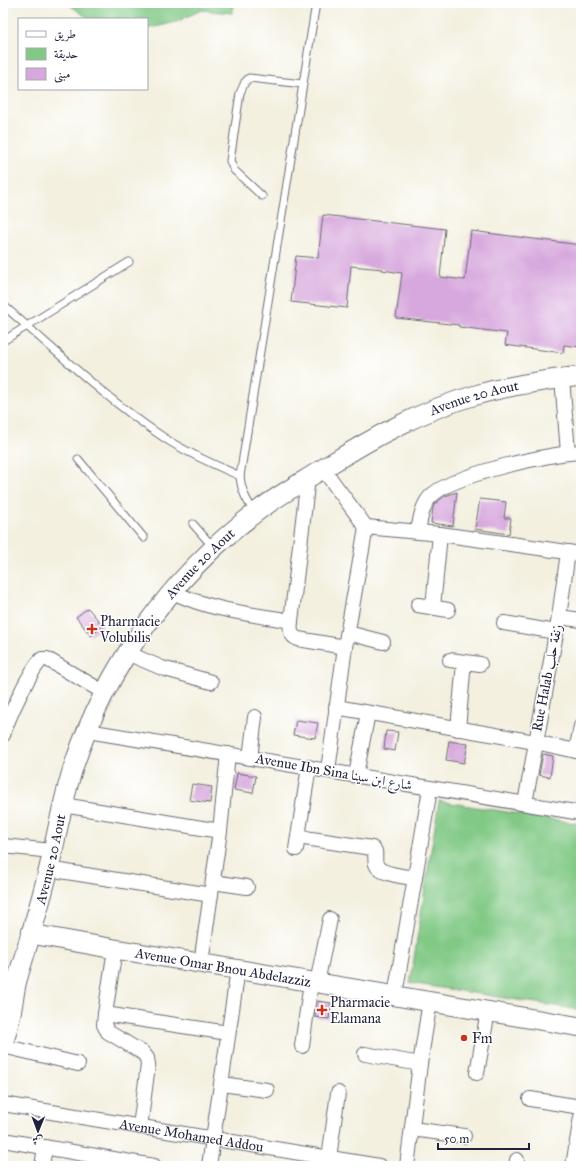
<svg xmlns="http://www.w3.org/2000/svg" width="584" height="1169" viewBox="0 0 584 1169" font-family="'IM FELL Great Primer',Amiri,serif">
  <style>
    .green { fill: #81c985; stroke: #527660 }
    .building { fill: #d7a8dd }
    .lines { fill: none; stroke-linecap: round; stroke-linejoin: round }
    .lane-casing { stroke: #6b6a74; stroke-width: 9 }
    .street-casing { stroke: #6b6a74; stroke-width: 16 }
    .secondary-casing { stroke: #6b6a74; stroke-width: 21 }
    .lane { stroke: #fff; stroke-width: 7 }
    .street { stroke: #fff; stroke-width: 14 }
    .secondary { stroke: #fff; stroke-width: 19 }
    .poi-dot { fill: #c8321e; stroke: #fff; stroke-width: 1.5 }
    .labels { text-anchor: middle; dominant-baseline: central; stroke-width: 3; stroke-linejoin: round; paint-order: stroke }
    .street-label { font-size: 14px; fill: #22223b; stroke: #fff }
    .poi-label { font-size: 14px; fill: #22223b; stroke: #fff; text-anchor: start }
  </style>
  <rect width="100%" height="100%" fill="#fff"/>
  <filter id="ink" filterUnits="userSpaceOnUse"><feTurbulence type="fractalNoise" baseFrequency=".025" numOctaves="2"/><feDisplacementMap in="SourceGraphic" scale="8" xChannelSelector="R" yChannelSelector="G"/><feConvolveMatrix kernelMatrix="1 2 1 2 8 2 1 2 1" color-interpolation-filters="sRGB"/></filter>
  <filter id="wash" filterUnits="userSpaceOnUse"><feTurbulence type="fractalNoise" baseFrequency=".012" numOctaves="4" result="noise"/><feDisplacementMap in="SourceGraphic" scale="16" xChannelSelector="R" yChannelSelector="G"/><feGaussianBlur stdDeviation="0.9" result="paint"/><feColorMatrix in="noise" values="0 0 0 0 0 0 0 0 0 0 0 0 0 0 0 0 0 1.4 0 .05"/><feComposite in="paint" operator="in"/></filter>
  <g filter="url(#wash)">
    <rect width="100%" height="100%" fill="#f3f0df"/>
    <!-- green -->
    <g class="green">
      <polygon points="67,3 233,3 232,13 201,10 176,22 147,29 147,19 92,19 85,16"/>
      <polygon points="439,801 581,824 581,1010 410,983"/>
    </g>
    <g id="blocks">
      <!-- building -->
      <g class="building">
        <polygon points="323,215 445,229 440,277 465,280 471,231 581,245 581,347 564,345 563,353 505,345 507,333 459,327 459,325 396,318 402,273 382,270 383,269 351,266 347,308 291,302 296,256 318,258"/>
        <polygon points="457,492 453,526 431,523 433,507 436,503 445,496"/>
        <polygon points="480,499 506,502 504,518 511,518 509,534 475,529"/>
        <polygon points="88,608 103,626 91,636 76,617"/>
        <polygon points="296,720 318,723 315,738 293,735"/>
        <polygon points="386,731 398,732 395,751 384,749"/>
        <polygon points="449,741 468,744 464,763 446,760"/>
        <polygon points="543,754 553,756 550,777 539,775"/>
        <polygon points="237,773 256,776 253,793 234,790"/>
        <polygon points="192,784 212,787 210,803 189,800"/>
        <polygon points="317,1001 331,1003 329,1019 315,1017"/>
      </g>
    </g>
  </g>
  <g filter="url(#ink)">
    <use href="#blocks" fill-opacity="0" stroke="#6b6a74" stroke-width="1"/>
    <g class="lines">
      <defs>
        <g id="lane">
          <polyline points="262,196 234,170 230,161 240,93 245,82 249,78 303,84"/>
          <path d="M3,305C56,351 107,400 166,439C189,454 215,465 240,476"/>
          <polyline points="3,341 129,262"/>
          <polyline points="78,459 144,538"/>
          <path d="M255,513C247,501 241,491 240,476L316,3"/>
          <polyline points="193,524 214,548"/>
        </g>
        <g id="street">
          <polyline points="562,378 568,453"/>
          <polyline points="323,469 366,527 345,647 328,770"/>
          <path d="M308,478L291,621C290,629 290,636 298,639L345,647"/>
          <polyline points="366,527 440,534 581,554"/>
          <path d="M418,532C420,520 422,506 430,497C450,475 551,453 581,452"/>
          <path d="M173,592C209,610 251,614 291,621"/>
          <polyline points="418,605 448,610"/>
          <polyline points="433,607 440,534"/>
          <polyline points="559,617 581,620"/>
          <polyline points="504,623 556,632"/>
          <polyline points="348,633 383,642"/>
          <polyline points="127,653 162,668 211,682"/>
          <polyline points="450,660 480,664"/>
          <polyline points="336,707 535,742 581,752"/>
          <polyline points="458,729 464,662"/>
          <polyline points="88,731 581,813"/>
          <path d="M3,735C8,718 30,670 42,659H47L105,693"/>
          <polyline points="576,751 581,726"/>
          <polyline points="250,758 255,717"/>
          <polyline points="356,775 368,713"/>
          <polyline points="525,803 559,617 568,552"/>
          <polyline points="63,805 220,831"/>
          <path d="M298,837L372,848L375,851C376,856 374,862 377,866C380,874 407,877 415,878"/>
          <polyline points="3,846 52,851"/>
          <polyline points="296,849 309,767"/>
          <polyline points="48,869 211,895"/>
          <polyline points="213,882 247,887"/>
          <polyline points="115,949 105,1014 228,1033"/>
          <polyline points="201,963 220,831 228,754"/>
          <polyline points="317,983 330,919"/>
          <polyline points="395,995 430,789"/>
          <polyline points="105,1014 104,1025 108,1032 143,1053 147,1058 148,1065 140,1127"/>
          <polyline points="3,1046 78,1064"/>
          <polyline points="302,1046 311,982"/>
          <polyline points="365,1054 420,1064"/>
          <polyline points="477,1073 488,1011"/>
          <polyline points="221,1084 267,1090"/>
          <polyline points="530,1099 581,1107"/>
          <path id="s1" d="M3,1104L379,1166"/>
          <polyline points="412,1129 464,1136"/>
          <polyline points="3,1140 154,1166"/>
          <polyline points="329,1158 338,1093"/>
          <polyline points="42,1166 45,1147"/>
          <polyline points="209,1166 238,969"/>
          <polyline points="407,1166 420,1064 430,1001"/>
          <polyline points="516,1166 517,1160"/>
          <polyline points="573,1166 581,1117"/>
        </g>
        <g id="secondary">
          <path id="s2" d="M31,934L115,949L581,1027"/>
          <path id="s3" d="M3,1046C5,1037 8,1028 10,1018C13,1006 14,992 17,980C28,943 40,906 49,868C57,834 63,798 74,765C107,666 172,576 255,513C277,496 301,483 324,468C372,438 422,410 476,395C510,385 546,380 581,376"/>
        </g>
      </defs>
      <!-- lane casing -->
      <use href="#lane" class="lane-casing"/>
      <!-- street casing -->
      <use href="#street" class="street-casing"/>
      <!-- secondary casing -->
      <use href="#secondary" class="secondary-casing"/>
      <!-- lane -->
      <use href="#lane" class="lane"/>
      <!-- street -->
      <use href="#street" class="street"/>
      <!-- secondary -->
      <use href="#secondary" class="secondary"/>
    </g>
  </g>
  <!-- markers -->
  <g class="poi-dot">
    <path d="M90 623h4v4h4v4h-4v4h-4v-4h-4v-4h4z"/>
    <path d="M320 1004h4v4h4v4h-4v4h-4v-4h-4v-4h4z"/>
    <circle cx="464" cy="1038" r="4"/>
  </g>
  <g class="labels">
    <!-- street labels -->
    <g class="street-label">
      <text stroke="none"><textPath href="#s3" startOffset="854">Avenue 20 Aout</textPath></text>
      <text stroke="none"><textPath href="#s3" startOffset="530">Avenue 20 Aout</textPath></text>
      <text transform="translate(547 678) rotate(-79)">Rue Halab زنقة حلب</text>
      <text transform="translate(334 772) rotate(10)">Avenue Ibn Sina شارع ابن سينا</text>
      <text stroke="none"><textPath href="#s3" startOffset="193">Avenue 20 Aout</textPath></text>
      <text stroke="none"><textPath href="#s2" startOffset="195">Avenue Omar Bnou Abdelazziz</textPath></text>
      <text stroke="none"><textPath href="#s1" startOffset="191">Avenue Mohamed Addou</textPath></text>
    </g>
    <!-- poi labels -->
    <g class="poi-label">
      <text x="100" y="621">Pharmacie<tspan x="100" dy="16">Volubilis</tspan></text>
      <text x="330" y="1002">Pharmacie<tspan x="330" dy="16">Elamana</tspan></text>
      <text x="472" y="1038">Fm</text>
    </g>
  </g>
  <!-- margin -->
  <rect width="584" height="1169" fill="none" stroke="#fff" stroke-width="16"/>
  <!-- legend -->
  <rect x="18" y="18" width="130" height="72" fill="#ffffff" stroke="#a7a7b1"/>
  <rect x="26" y="31" width="20" height="6" fill="#ffffff" stroke="#a7a7b1"/>
  <text x="54" y="38" font-size="12" fill="#22223b">طريق</text>
  <rect x="26" y="48" width="20" height="12" fill="#81c985" stroke="#a7a7b1"/>
  <text x="54" y="58" font-size="12" fill="#22223b">حديقة</text>
  <rect x="26" y="68" width="20" height="12" fill="#d7a8dd" stroke="#a7a7b1"/>
  <text x="54" y="78" font-size="12" fill="#22223b">مبنى</text>
  <!-- north arrow -->
  <g transform="translate(38 1131) rotate(181)" stroke="#ffffff" stroke-width="3" paint-order="stroke">
  <path d="M0-3L7 15L0 10L-7 15Z" fill="#22223b"/>
  <text y="-6" font-size="11" font-weight="bold" text-anchor="middle" fill="#22223b">ش</text>
  </g>
  <!-- scale -->
  <path d="M438 1143v6h91v-6" fill="none" stroke="#22223b" stroke-width="2"/>
  <text x="444" y="1143" font-size="12" fill="#22223b" stroke="#ffffff" stroke-width="3" paint-order="stroke">50 m</text>
</svg>
